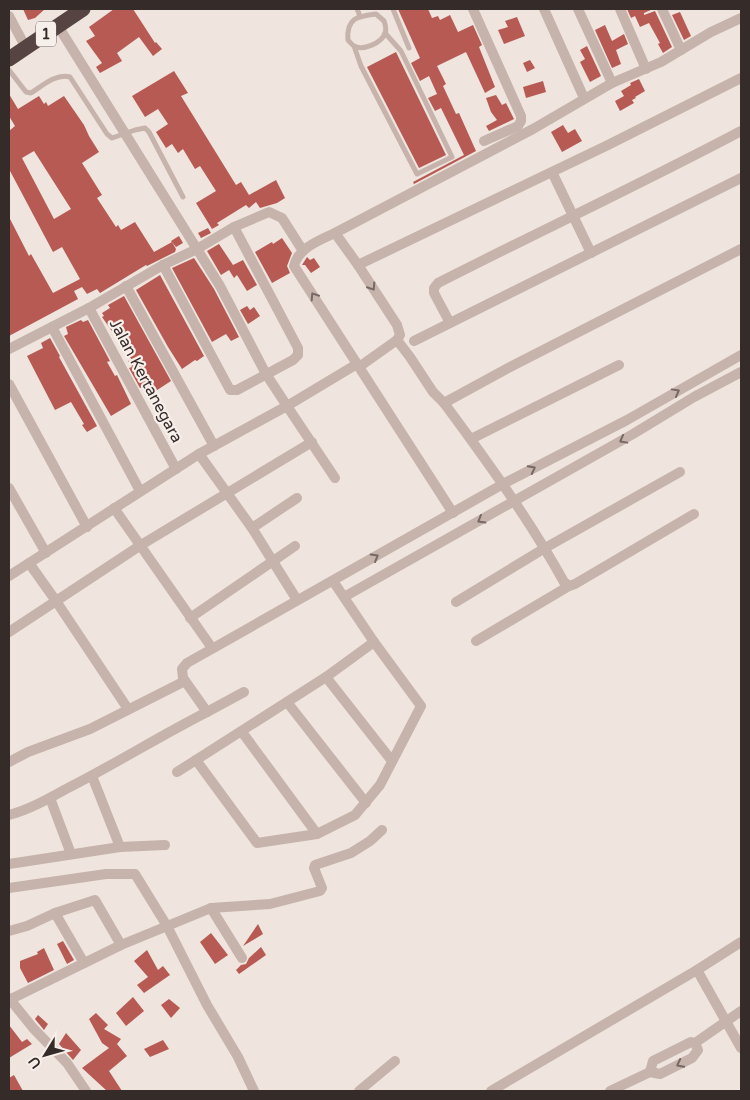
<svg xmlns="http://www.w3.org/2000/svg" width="750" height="1100" viewBox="0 0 750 1100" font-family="'Varela Round',sans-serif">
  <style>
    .building { fill: #b75a54; fill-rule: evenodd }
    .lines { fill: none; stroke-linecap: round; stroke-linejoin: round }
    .lane { stroke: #c6b3ab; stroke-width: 5 }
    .street { stroke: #c6b3ab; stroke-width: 10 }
    .highway { stroke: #554442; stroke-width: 15 }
    .oneway { stroke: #766864 }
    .labels { text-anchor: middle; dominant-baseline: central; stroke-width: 4.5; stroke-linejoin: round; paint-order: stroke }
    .shield { fill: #f7efea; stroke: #6f6663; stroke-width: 1 }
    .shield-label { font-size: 15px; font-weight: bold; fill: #352b29 }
    .street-label { font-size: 16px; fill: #352b29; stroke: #f7efea }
  </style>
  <rect width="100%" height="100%" fill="#efe4de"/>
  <!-- building -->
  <g class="building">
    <polygon points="23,9 45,9 35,18 28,20"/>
    <polygon points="114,9 133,9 155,43 156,42 162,49 153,56 139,37 117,53 122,61 100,73 96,67 102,63 86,41 95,36 89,27"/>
    <polygon points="398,9 428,9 432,18 438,16 440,20 450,15 458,32 473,25 482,45 479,47 495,87 485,93 466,52 437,66 446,84 443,86 456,114 459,113 476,151 414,184 413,182 464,155 441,108 435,111 428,98 437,94 429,76 420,81 411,63 420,58"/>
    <polygon points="627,9 653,9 644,13 644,15 655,11 672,47 663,53 658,44 660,43 649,23 640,27 635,16 631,18"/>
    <polygon points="680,12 691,36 684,40 672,15"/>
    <polygon points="517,17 525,36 504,44 498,30 508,27 505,21"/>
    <polygon points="605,25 612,41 624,34 628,44 616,50 621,64 612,68 595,30"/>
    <polygon points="587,46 601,76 590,82 580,62 585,59 580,50"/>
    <polygon points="396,52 446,155 419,168 367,67"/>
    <polygon points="530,60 535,68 527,72 523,63"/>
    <polygon points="174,71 188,93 181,96 236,185 241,182 249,195 276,180 285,198 277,203 260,208 256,202 249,208 246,205 217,223 219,225 212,229 196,203 216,191 200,166 195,169 183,149 178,153 172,144 166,148 156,132 168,124 158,109 145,117 132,96"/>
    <polygon points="639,79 645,91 635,97 636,98 632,100 634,103 620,111 615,101 624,96 621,91 631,85 630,83"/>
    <polygon points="543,81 546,92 526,98 523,87"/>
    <path d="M9,94L18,109L39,96L44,104L46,102L48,106L64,96L84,125L89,136L99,152L82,163L102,195L97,198L116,227L118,225L121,230L135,222L154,252L172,242L176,249L175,252L147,266L146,265L100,293L97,289L87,294L82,287L74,291L78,299L9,336V217L29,256L31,254L53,293L80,279L62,247L53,252L9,169V131L15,126L9,116ZM34,151L71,209L54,219L22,158Z"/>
    <polygon points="496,95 502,105 506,103 514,119 489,131 486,126 497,120 491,112 486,98"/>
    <polygon points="563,125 568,133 575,129 582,141 562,152 551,132"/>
    <polygon points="208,228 211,233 201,238 198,233"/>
    <polygon points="179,236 183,243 176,247 171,241"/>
    <polygon points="282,238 292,253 287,266 290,273 272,283 255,252 272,242 273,244"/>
    <polygon points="219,244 233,265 243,260 257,285 247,291 237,275 234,278 229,270 221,275 207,251"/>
    <polygon points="307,257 310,260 314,258 320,267 311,273 305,265 302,265"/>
    <polygon points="194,258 214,289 239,337 231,341 226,334 212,342 172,268"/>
    <polygon points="160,275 204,356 197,361 195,360 182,369 168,347 136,290"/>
    <polygon points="124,296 171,381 148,396 143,387 140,388 129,368 132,367 128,361 132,360 102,317 104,316 102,313 110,308 108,305"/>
    <polygon points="247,306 250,310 254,307 260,316 248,324 240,310"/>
    <polygon points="81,320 83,322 88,320 110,361 107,362 115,376 117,375 131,404 111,416 64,336 68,334 66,327"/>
    <polygon points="50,338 60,356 59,357 97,426 87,432 82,425 84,424 71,402 55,410 27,356 43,348 41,343"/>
    <polygon points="258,924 263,934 243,946"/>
    <polygon points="211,933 228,955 215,964 200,942"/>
    <polygon points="63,941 74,960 67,964 57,944"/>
    <polygon points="261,947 266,955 239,974 236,970 241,965 246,964 249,958"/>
    <polygon points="44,948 54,970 28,983 20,968 20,961 38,954 37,952"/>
    <polygon points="147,950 158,970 163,966 170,975 144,993 137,985 148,977 134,961"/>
    <polygon points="133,997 144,1011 126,1026 116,1013"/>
    <polygon points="169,999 180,1008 171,1018 161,1005"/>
    <polygon points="96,1013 108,1025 104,1029 121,1039 117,1044 127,1056 109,1071 122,1091 107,1091 82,1068 109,1048 102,1043 89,1019"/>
    <polygon points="38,1015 48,1024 44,1030 35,1019"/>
    <polygon points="9,1025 22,1042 27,1039 32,1044 9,1058"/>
    <polygon points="66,1033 81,1050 73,1060 59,1044"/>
    <polygon points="163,1040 169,1049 150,1057 144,1049"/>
    <polygon points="14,1075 23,1091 9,1091 9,1078"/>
  </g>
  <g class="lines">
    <!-- lane -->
    <g class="lane">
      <polyline points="357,9 360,16"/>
      <polyline points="393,9 409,48"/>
      <path d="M376,14L384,21C385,24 387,29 385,33C382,43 363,51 354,46C351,44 350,42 348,40C346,18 358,16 376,14Z"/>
      <polyline points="354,46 361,66 417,174 452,157 401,51 385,33"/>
      <path d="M9,70L26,92L31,93C42,86 56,73 70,77L107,134L112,138L135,130L145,128L149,132L183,197"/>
    </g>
    <!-- street -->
    <g class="street">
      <polyline points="473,9 521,116 521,121 518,126 484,141"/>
      <polyline points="544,9 584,98"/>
      <polyline points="578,9 612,83 661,62 711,32 741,18"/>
      <polyline points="620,9 646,69"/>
      <polyline points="662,9 681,50"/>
      <polyline points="9,16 26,48"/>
      <path d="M741,131C641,184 538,232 438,283L434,288V293L450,323L741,178"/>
      <polyline points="552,172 591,253"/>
      <polyline points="335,233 533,129 612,83"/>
      <polyline points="163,265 230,390 237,390 293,360 298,355 298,348 234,227"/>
      <polyline points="358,265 608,145 741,78"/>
      <polyline points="126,286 214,446"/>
      <polyline points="89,308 176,469"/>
      <polyline points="52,327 140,491"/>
      <path d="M397,340L410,357L433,392L444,403C487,461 529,519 564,582L569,586L575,584L694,514"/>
      <polyline points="414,341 450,323"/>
      <polyline points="9,349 89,308 163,265 197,249 234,227 269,212 282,218 303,251"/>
      <path d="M359,367L397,340L400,335L397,325L358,265L335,233C320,240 298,248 294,266L453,513"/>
      <polyline points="9,384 87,527"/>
      <polyline points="444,403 512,366 741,249"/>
      <polyline points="471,439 619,365"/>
      <polyline points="199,454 252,528 297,600"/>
      <polyline points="335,478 287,406 357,364"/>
      <polyline points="9,488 46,553"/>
      <polyline points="114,508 212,648"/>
      <polyline points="252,528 297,498"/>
      <polyline points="29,563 56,601 128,709"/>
      <polyline points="9,576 199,454 287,406 266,374 220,286 58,26"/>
      <polyline points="333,581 374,642"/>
      <polyline points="344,597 633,434 694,397 741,372"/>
      <polyline points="456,602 545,548 680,472"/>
      <polyline points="190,618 295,546"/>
      <polyline points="9,632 141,545 312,442"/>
      <polyline points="476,641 569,586"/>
      <polygon points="374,642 421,706 380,785 355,815 317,834 257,843 196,760 326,677"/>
      <polyline points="326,677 392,761"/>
      <polyline points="287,702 366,803"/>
      <polyline points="207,712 244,692"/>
      <polyline points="242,732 317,834"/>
      <polyline points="9,762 28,752 90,729 185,681"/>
      <polyline points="177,772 196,760"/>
      <polyline points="92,776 120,847"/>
      <polyline points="50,798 71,854"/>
      <path d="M9,815C29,810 50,798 68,788C115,764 160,736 207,712L183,678L182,669L187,663L503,484L627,420L741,355"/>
      <polyline points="9,864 120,847 165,845"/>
      <polyline points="9,888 106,874 135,874 167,926 207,1005 238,1057 254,1091"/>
      <polyline points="211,908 242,958"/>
      <polyline points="55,913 95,900 121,945"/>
      <polyline points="9,931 27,926 55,913 84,963"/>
      <polyline points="697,970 741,1048"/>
      <polyline points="9,998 33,1028 67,1063 86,1091"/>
      <polyline points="9,1000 121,945 211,908 270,904 320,891 322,888 314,868 315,865 351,853 370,841 382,830"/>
      <polyline points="650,1072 653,1061 691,1042 695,1043 741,1011"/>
      <polyline points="359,1091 395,1061"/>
      <polyline points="491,1091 697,970 741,942"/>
      <polyline points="610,1091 650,1072 660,1074 692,1058 698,1050 695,1043"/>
    </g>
    <!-- highway -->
    <polyline class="highway" points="9,59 83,9"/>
  </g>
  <!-- one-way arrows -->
  <defs><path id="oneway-chevron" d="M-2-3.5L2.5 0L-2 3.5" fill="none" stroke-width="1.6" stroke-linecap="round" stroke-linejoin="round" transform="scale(1.25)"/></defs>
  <g class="oneway">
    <use href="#oneway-chevron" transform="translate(372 287) rotate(57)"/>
    <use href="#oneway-chevron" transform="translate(314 296) rotate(-123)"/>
    <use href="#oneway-chevron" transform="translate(676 392) rotate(-29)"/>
    <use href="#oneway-chevron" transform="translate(623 440) rotate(151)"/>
    <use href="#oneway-chevron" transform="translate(532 469) rotate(-27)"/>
    <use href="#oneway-chevron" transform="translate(481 520) rotate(150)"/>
    <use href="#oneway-chevron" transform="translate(375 557) rotate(-30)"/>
    <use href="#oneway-chevron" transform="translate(680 1064) rotate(153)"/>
  </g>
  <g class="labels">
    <!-- shield labels -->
    <rect class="shield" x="36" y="21.5" width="20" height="25" rx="4"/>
    <g class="shield-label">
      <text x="46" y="34">1</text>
    </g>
    <!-- street labels -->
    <g class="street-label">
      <text transform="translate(146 381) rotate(62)">Jalan Kertanegara</text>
    </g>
  </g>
  <!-- border -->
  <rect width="750" height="1100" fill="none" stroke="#352b29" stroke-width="20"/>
  <!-- north arrow -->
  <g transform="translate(45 1055) rotate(233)" stroke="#f7efea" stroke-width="4" paint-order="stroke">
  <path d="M0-4L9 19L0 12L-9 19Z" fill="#352b29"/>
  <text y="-8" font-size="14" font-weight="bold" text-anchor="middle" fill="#352b29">U</text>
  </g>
</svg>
